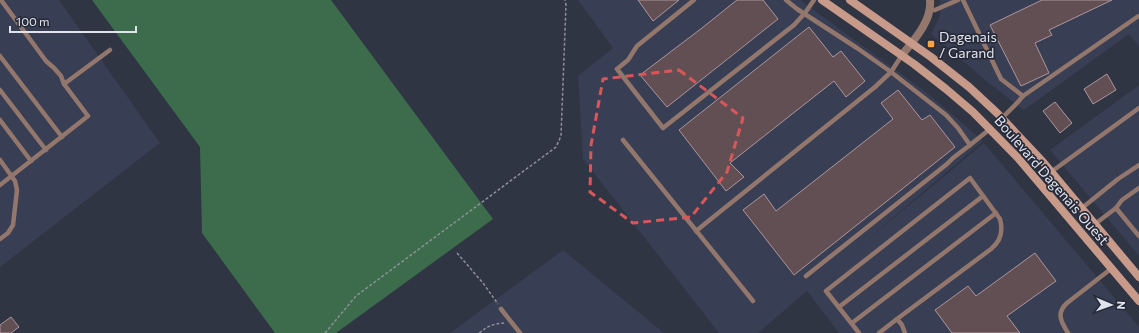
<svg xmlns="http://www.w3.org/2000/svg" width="1139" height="333" viewBox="0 0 1139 333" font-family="Commissioner,sans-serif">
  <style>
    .built { fill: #383e53 }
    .green { fill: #3c6c4c }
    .building { fill: #624f54; stroke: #ac969c }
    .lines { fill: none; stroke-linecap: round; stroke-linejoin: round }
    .path { stroke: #8c909c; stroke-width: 1.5; stroke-dasharray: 3 2; stroke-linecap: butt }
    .service { stroke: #93776c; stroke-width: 4.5 }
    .minor { stroke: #93776c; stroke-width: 8 }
    .secondary { stroke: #c89a8a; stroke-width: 8 }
    .marked { fill: none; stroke: #d95759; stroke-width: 3; stroke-dasharray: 8 5; stroke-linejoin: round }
    .poi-dot { fill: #f5a346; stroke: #272b39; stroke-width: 1.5 }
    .labels { text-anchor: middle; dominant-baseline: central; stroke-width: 3.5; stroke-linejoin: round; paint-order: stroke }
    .poi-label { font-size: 14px; fill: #e1e4ed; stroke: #272b39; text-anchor: start }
    .street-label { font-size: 14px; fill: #e1e4ed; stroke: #272b39 }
  </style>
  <rect width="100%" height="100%" fill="#303544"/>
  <!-- built -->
  <g class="built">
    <polygon points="0,0 59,0 160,143 0,267"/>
    <polygon points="578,0 800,0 926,92 983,141 854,251 984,143 1139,327 1139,333 839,333 807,291 758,333 719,333 583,159 578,76 613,48"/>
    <polygon points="940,0 1139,0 1139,47 1129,34 1024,110 990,84 931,34 940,16"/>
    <polygon points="1139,85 1139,256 1050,150"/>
    <polygon points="563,250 664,333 450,333"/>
  </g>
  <!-- green -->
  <polygon class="green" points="92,0 331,0 493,219 336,333 275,333 202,233 200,147"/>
  <!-- building -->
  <g class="building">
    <polygon points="638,0 679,0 653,21"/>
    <polygon points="737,0 763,0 778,19 667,107 640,75 702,28"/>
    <polygon points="1042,0 1112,0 1049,30 1052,35 1035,43 1049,73 1021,86 990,25"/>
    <polygon points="809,27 833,57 841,51 865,81 846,97 834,81 730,163 744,177 726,191 679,130"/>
    <polygon points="1107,74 1116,90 1093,104 1084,89"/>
    <polygon points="898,90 922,120 930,115 955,147 794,275 743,210 764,194 776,211 893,119 881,103"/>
    <polygon points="1055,102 1072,123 1060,133 1043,111"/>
    <polygon points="1035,253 1056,281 1007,316 1020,333 952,333 935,310 968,286 976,296"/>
    <polygon points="11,317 19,327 11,333 0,333 0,325"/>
  </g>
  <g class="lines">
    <!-- path -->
    <g class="path">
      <polyline points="457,253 483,283 498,304"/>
      <polyline points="325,333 356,296 556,147 561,136 566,5 565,0"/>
      <path d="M479,333C488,326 492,324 504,323"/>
    </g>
    <!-- service -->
    <g class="service">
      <polyline points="694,0 637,46 628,60 617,69 663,128 794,25 805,13 814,0"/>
      <polyline points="786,0 797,9 857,48 891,72 946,115 958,128 970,145 990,129"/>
      <polyline points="963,0 1001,79 1023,96 1017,103 1002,118"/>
      <polyline points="929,10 935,10 958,0"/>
      <polyline points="0,56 62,137"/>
      <polyline points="64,84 110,50"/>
      <polyline points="0,90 46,150"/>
      <polyline points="1023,96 1137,17 1139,16"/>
      <polyline points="0,120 31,161"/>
      <polyline points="623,140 753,301"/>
      <polyline points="0,160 15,181 17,190 13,225 8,233 0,239"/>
      <polyline points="1051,172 1139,108"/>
      <polyline points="0,185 88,116 64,84 61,76 54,68 46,61 1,0"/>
      <polyline points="1082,208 1118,179 1139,165"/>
      <polyline points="1116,208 1122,200 1139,188"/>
      <polyline points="1095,224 1116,208 1139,236"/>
      <polyline points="696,231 875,87 891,72 902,55"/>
      <polyline points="806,276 947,164 953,158 970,145"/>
      <polyline points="839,307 983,196"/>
      <polyline points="501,309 520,333"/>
      <polyline points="852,323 996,213"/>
      <path d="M859,333L826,291L970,178L1000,219C1003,230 1001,241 991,249L897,319"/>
      <polyline points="879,333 897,319 902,325 905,333"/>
      <path d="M1068,333C1061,322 1056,313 1067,303L1112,268"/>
    </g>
    <!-- minor -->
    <path class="minor" d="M902,55C914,40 932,21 930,0"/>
    <!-- secondary -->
    <g class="secondary">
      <polyline points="822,0 914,64 946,89 973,112 1018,158 1139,301"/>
      <polyline points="850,0 931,57 969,87 997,113 1043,162 1139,277"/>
    </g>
  </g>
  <!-- marked area -->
  <path class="marked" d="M679,70L743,118L727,172L691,217L633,223L590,192L591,145L603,79Z"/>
  <!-- markers -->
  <rect class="poi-dot" x="927" y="40" width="8" height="8" rx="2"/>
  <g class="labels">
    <!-- poi labels -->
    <g class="poi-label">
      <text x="939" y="36">Dagenais<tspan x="939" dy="16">/ Garand</tspan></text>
    </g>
    <!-- street labels -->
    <g class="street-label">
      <text transform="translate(1052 180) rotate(49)">Boulevard Dagenais Ouest</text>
    </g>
  </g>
  <!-- north arrow -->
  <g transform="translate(1111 305) rotate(92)" stroke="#272b39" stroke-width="3" paint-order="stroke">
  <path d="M0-3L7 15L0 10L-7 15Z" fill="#e1e4ed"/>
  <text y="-6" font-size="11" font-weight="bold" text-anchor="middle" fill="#e1e4ed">N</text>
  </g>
  <!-- scale -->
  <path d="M10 26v6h126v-6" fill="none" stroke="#e1e4ed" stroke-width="2"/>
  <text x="16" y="26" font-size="12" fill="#e1e4ed" stroke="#272b39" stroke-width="3" paint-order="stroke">100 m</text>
</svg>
